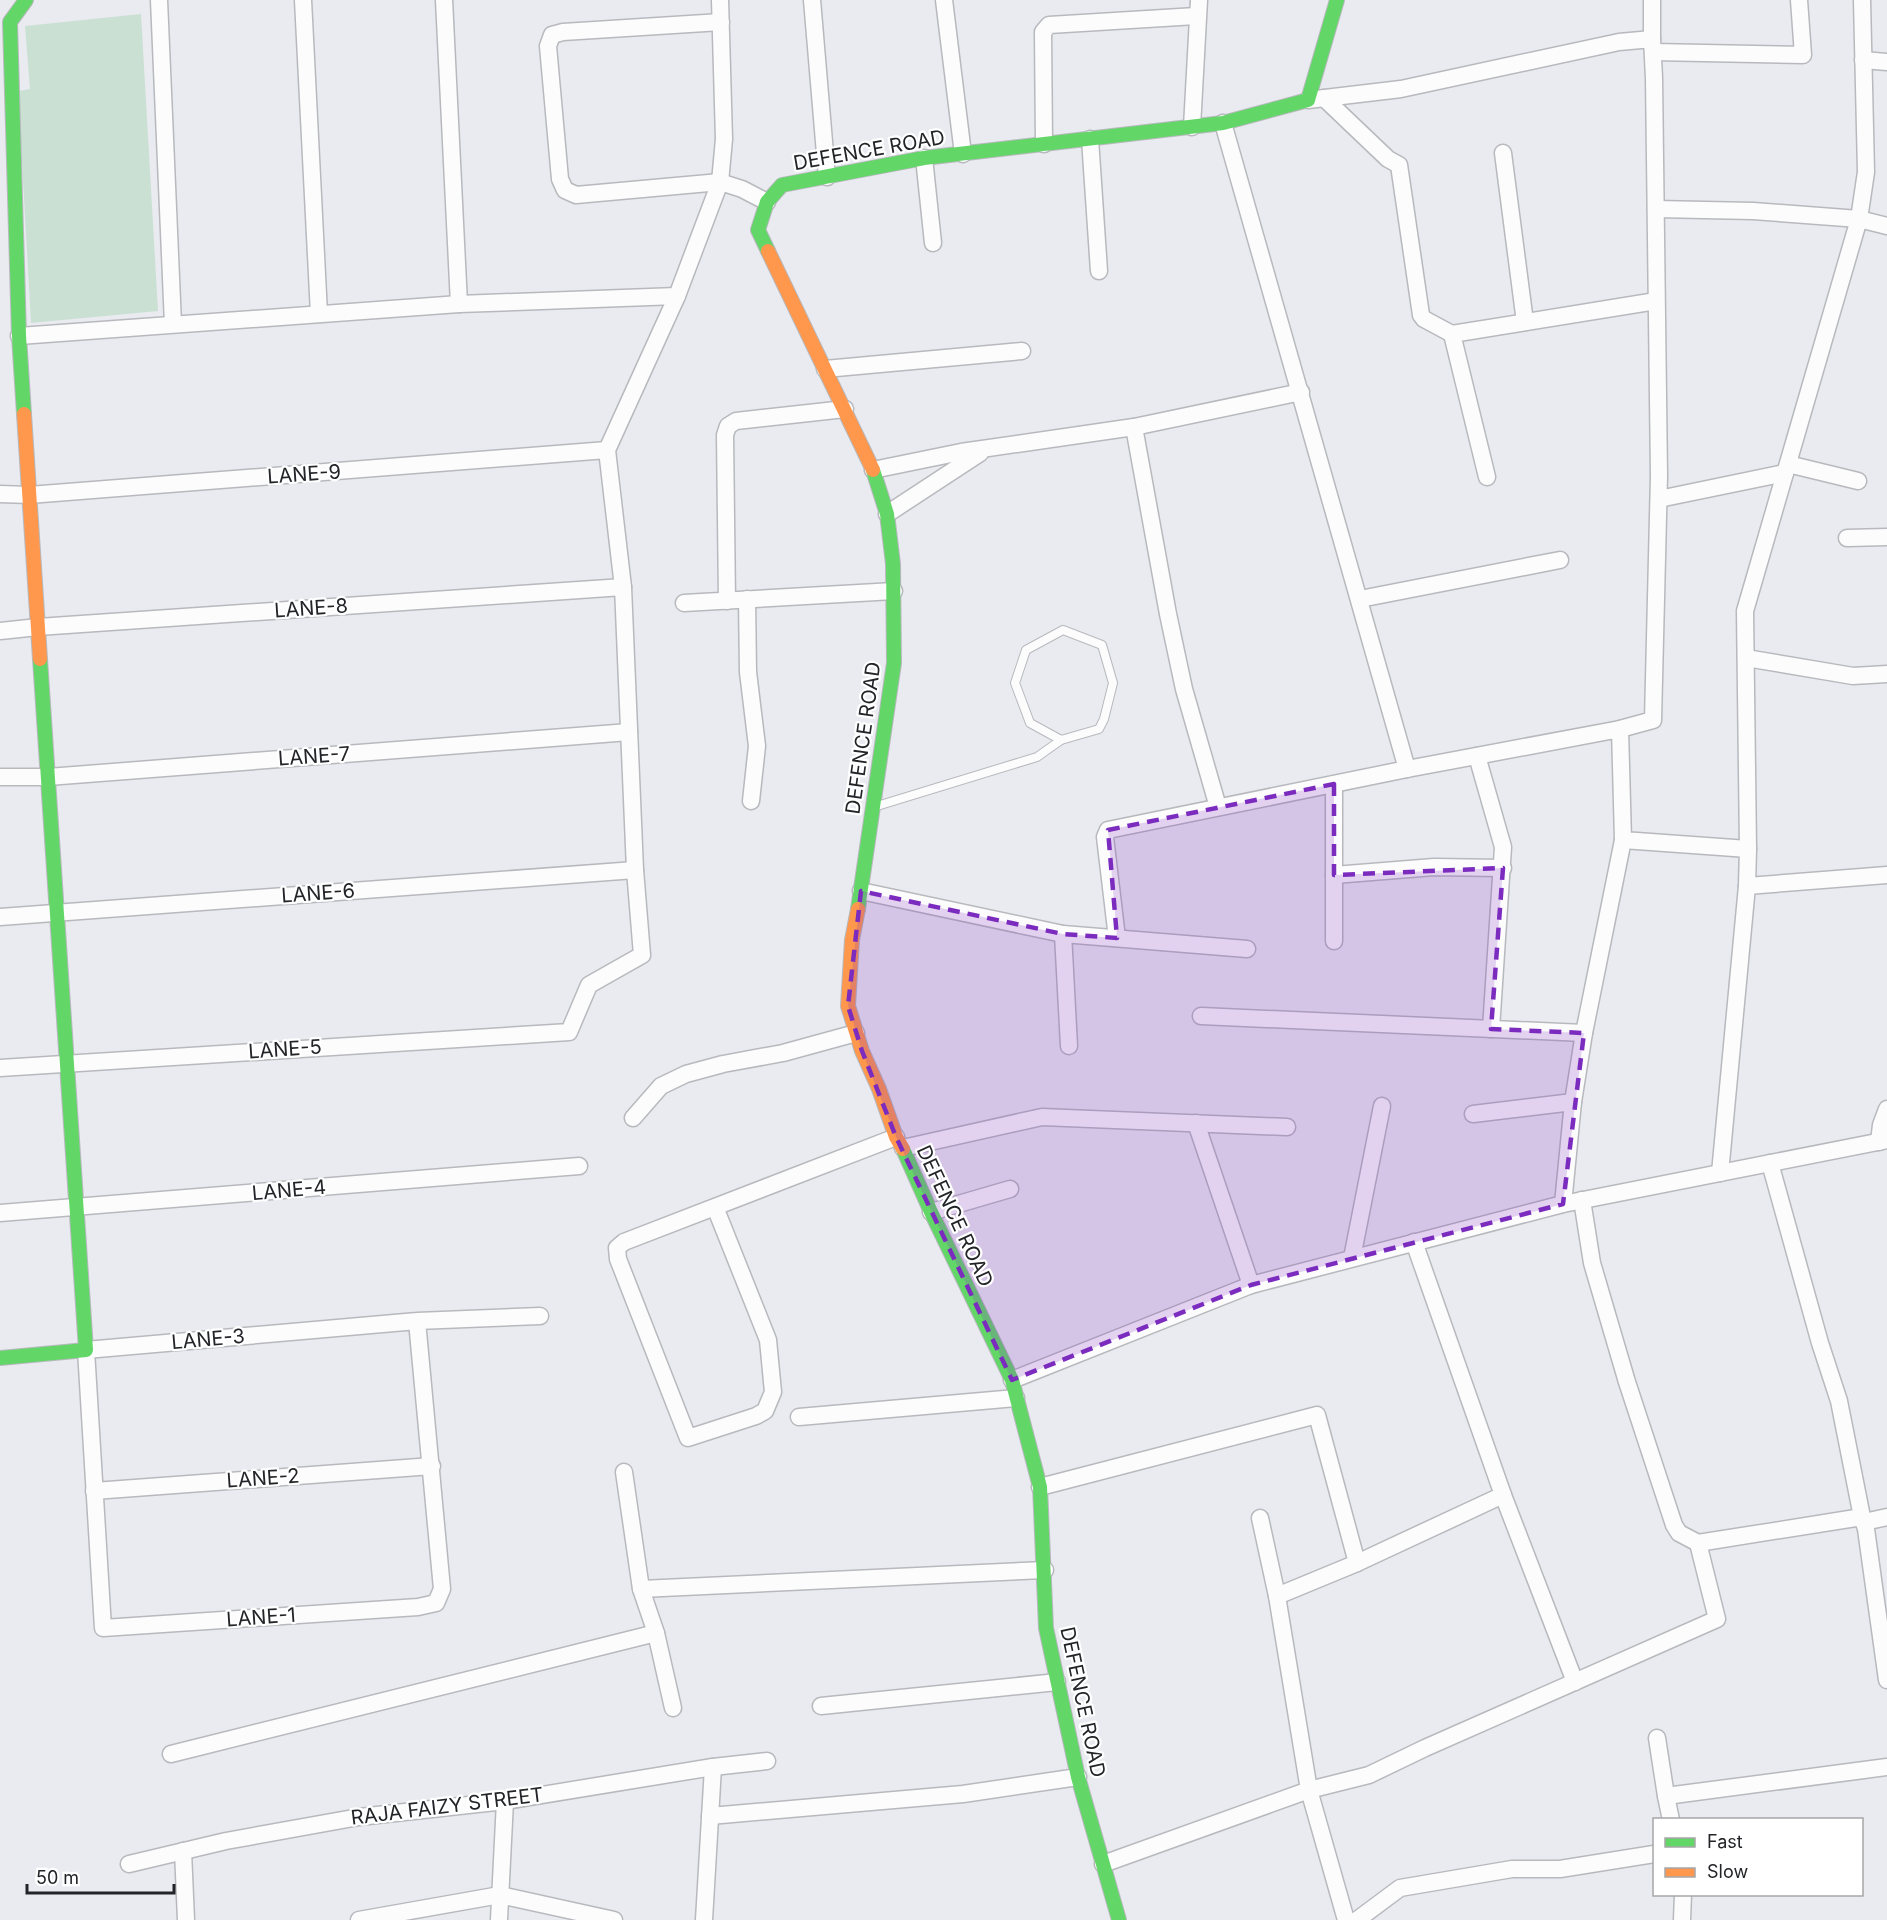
<svg xmlns="http://www.w3.org/2000/svg" width="1887" height="1920" viewBox="0 0 1887 1920" font-family="Inter,sans-serif">
  <style>
    .green { fill: #cae0d3 }
    .lines { fill: none; stroke-linecap: round; stroke-linejoin: round }
    .lane-casing { stroke: #b7b9bd; stroke-width: 10 }
    .street-casing { stroke: #b7b9bd; stroke-width: 19 }
    .fast-casing { stroke: #b7b9bd; stroke-width: 16 }
    .slow-casing { stroke: #b7b9bd; stroke-width: 16 }
    .lane { stroke: #fcfcfd; stroke-width: 8 }
    .street { stroke: #fcfcfd; stroke-width: 16 }
    .fast { stroke: #63d668; stroke-width: 14 }
    .slow { stroke: #ff974d; stroke-width: 14 }
    .marked { fill: #7b2cbf; fill-opacity: 0.2; stroke: #7b2cbf; stroke-width: 4.5; stroke-dasharray: 12 8; stroke-linejoin: round }
    .labels { text-anchor: middle; dominant-baseline: central; stroke-width: 4.5; stroke-linejoin: round; paint-order: stroke }
    .street-label { font-size: 20px; fill: #232428; stroke: #fff }
  </style>
  <rect width="100%" height="100%" fill="#eaebf0"/>
  <!-- green -->
  <polygon class="green" points="141,14 158,311 31,323 18,91 30,89 25,26"/>
  <g class="lines">
    <defs>
      <g id="lane">
        <polygon points="1063,630 1102,645 1113,683 1104,719 1099,729 1061,740 1030,723 1015,683 1026,650"/>
        <polyline points="877,806 1037,757 1061,740"/>
      </g>
      <g id="street">
        <polyline points="159,0 173,324"/>
        <polyline points="303,0 319,314"/>
        <polyline points="444,0 459,304"/>
        <polyline points="812,0 827,177"/>
        <polyline points="944,0 963,154"/>
        <polyline points="1652,0 1652,39"/>
        <polyline points="721,22 563,32 552,35 548,46 560,179 565,190 576,195 720,182 742,189 767,202"/>
        <polyline points="1653,52 1803,55 1799,0"/>
        <polyline points="1863,60 1887,62"/>
        <polyline points="1324,98 1388,159 1399,165 1421,315 1424,319 1452,334"/>
        <polyline points="1308,100 1401,89 1619,42 1652,39 1654,78 1659,476 1653,720 1620,729"/>
        <polyline points="1223,123 1407,769 1620,729 1623,840 1748,849 1747,886"/>
        <polyline points="1192,127 1199,0"/>
        <polyline points="1090,139 1099,271"/>
        <polyline points="1044,144 1043,32 1049,25 1196,16"/>
        <polyline points="1503,153 1525,322"/>
        <polyline points="924,158 933,243"/>
        <polyline points="1656,209 1753,211 1859,219 1887,226"/>
        <polyline points="19,336 459,304 677,296"/>
        <polyline points="825,369 1022,351"/>
        <polyline points="1134,427 1168,614 1184,689 1218,807"/>
        <polyline points="1788,464 1858,481"/>
        <polyline points="873,470 961,452 1134,427 1301,392"/>
        <polyline points="1487,477 1452,334 1656,301"/>
        <polyline points="0,494 29,495 607,450"/>
        <polyline points="1659,499 1785,473"/>
        <polyline points="887,514 980,453"/>
        <polyline points="1847,538 1887,537"/>
        <polyline points="747,599 748,672 757,746 751,801"/>
        <polyline points="1360,599 1560,560"/>
        <polyline points="727,601 725,435 728,426 736,421 845,409"/>
        <polyline points="684,603 894,591"/>
        <polyline points="0,631 38,627 623,587"/>
        <polyline points="1746,658 1853,676 1887,674"/>
        <polyline points="1477,756 1503,847 1491,1029"/>
        <polyline points="0,777 48,777 629,732"/>
        <polyline points="1334,784 1334,941"/>
        <polyline points="1748,849 1745,611 1859,219 1866,172 1862,0"/>
        <polyline points="1334,875 1434,867 1503,868"/>
        <polyline points="861,891 1063,934 1247,949"/>
        <polyline points="0,917 635,870"/>
        <polyline points="1063,934 1069,1046"/>
        <polyline points="1117,938 1105,837 1108,830 1407,769"/>
        <polyline points="1201,1016 1584,1033"/>
        <polyline points="0,1068 569,1032 589,985 642,955 635,870 623,587 607,450 677,296 720,182 724,139 720,0"/>
        <polyline points="1473,1114 1573,1102"/>
        <polyline points="633,1118 661,1086 686,1074 723,1064 783,1053 856,1033"/>
        <polyline points="1196,1123 1251,1285"/>
        <polyline points="1879,1142 1881,1125 1887,1109"/>
        <polyline points="903,1148 1042,1117 1287,1127"/>
        <polyline points="1770,1163 1820,1343 1839,1401 1862,1517 1866,1529 1887,1680"/>
        <polyline points="1720,1173 1747,886 1887,875"/>
        <polyline points="1582,1200 1592,1263 1627,1382 1674,1525 1679,1533 1698,1543 1862,1517"/>
        <polyline points="1563,1204 1573,1102 1584,1033 1623,840"/>
        <polyline points="715,1207 768,1340 773,1392 765,1411 756,1416 688,1438 618,1259 617,1248 624,1242 896,1137"/>
        <polyline points="931,1212 1010,1189"/>
        <polyline points="0,1213 579,1166"/>
        <polyline points="1414,1242 1503,1495 1575,1682"/>
        <polyline points="1352,1258 1382,1106"/>
        <polyline points="417,1321 86,1350 103,1628 418,1607 436,1603 442,1589 417,1321 540,1316"/>
        <polyline points="1012,1380 1251,1285 1563,1204 1887,1140"/>
        <polyline points="799,1417 1016,1398"/>
        <polyline points="624,1472 641,1589 1045,1570"/>
        <polyline points="1040,1487 1317,1415 1357,1563"/>
        <polyline points="94,1491 432,1466"/>
        <polyline points="1260,1518 1277,1596 1309,1790 1346,1920"/>
        <polyline points="1864,1522 1887,1517"/>
        <polyline points="641,1589 656,1633 673,1708"/>
        <polyline points="1277,1596 1357,1563 1503,1495"/>
        <polyline points="821,1706 1057,1682"/>
        <polyline points="1657,1738 1666,1796 1887,1767"/>
        <polyline points="171,1754 656,1633"/>
        <polyline points="1666,1796 1671,1820"/>
        <polyline points="710,1816 963,1794 1078,1777"/>
        <polyline points="183,1851 186,1920"/>
        <polyline points="129,1864 226,1841 359,1817 505,1801 713,1767 767,1761"/>
        <polyline points="1103,1864 1309,1790 1369,1775 1425,1748 1717,1619 1698,1543"/>
        <polyline points="359,1920 500,1895 614,1920"/>
        <polyline points="499,1920 505,1801"/>
        <polyline points="704,1920 713,1767"/>
        <polyline points="1357,1920 1400,1888 1512,1869 1560,1869 1654,1854"/>
        <polyline points="1682,1920 1683,1894"/>
      </g>
      <g id="fast">
        <polyline points="768,251 758,230 767,202 782,185 924,158 1223,123 1308,100 1337,0"/>
        <polyline points="24,414 19,336 10,22 26,0"/>
        <polyline points="858,909 894,663 893,564 887,514 873,470"/>
        <polyline points="903,1149 931,1212 1012,1380 1040,1487 1046,1628 1078,1777 1119,1920"/>
        <polyline points="0,1358 86,1350 40,659"/>
      </g>
      <g id="slow">
        <polyline points="768,251 873,470"/>
        <polyline points="24,414 40,659"/>
        <polyline points="858,909 852,940 848,1006 862,1051 879,1089 896,1137 903,1149"/>
      </g>
    </defs>
    <!-- lane casing -->
    <use href="#lane" class="lane-casing"/>
    <!-- street casing -->
    <use href="#street" class="street-casing"/>
    <!-- fast casing -->
    <use href="#fast" class="fast-casing"/>
    <!-- slow casing -->
    <use href="#slow" class="slow-casing"/>
    <!-- lane -->
    <use href="#lane" class="lane"/>
    <!-- street -->
    <use href="#street" class="street"/>
    <!-- fast -->
    <use href="#fast" class="fast"/>
    <!-- slow -->
    <use href="#slow" class="slow"/>
  </g>
  <!-- marked area -->
  <path class="marked" d="M1334,784V875L1503,868L1491,1029L1584,1033L1563,1204L1251,1285L1012,1380L896,1137L862,1051L848,1006L861,891L1063,934L1117,938L1108,830Z"/>
  <g class="labels">
    <!-- street labels -->
    <g class="street-label">
      <text transform="translate(869 150) rotate(-10)">DEFENCE ROAD</text>
      <text transform="translate(304 474) rotate(-4)">LANE-9</text>
      <text transform="translate(311 608) rotate(-4)">LANE-8</text>
      <text transform="translate(863 738) rotate(-82)">DEFENCE ROAD</text>
      <text transform="translate(314 756) rotate(-4)">LANE-7</text>
      <text transform="translate(318 893) rotate(-4)">LANE-6</text>
      <text transform="translate(285 1049) rotate(-4)">LANE-5</text>
      <text transform="translate(289 1190) rotate(-5)">LANE-4</text>
      <text transform="translate(955 1216) rotate(65)">DEFENCE ROAD</text>
      <text transform="translate(208 1339) rotate(-5)">LANE-3</text>
      <text transform="translate(263 1478) rotate(-4)">LANE-2</text>
      <text transform="translate(261 1617) rotate(-4)">LANE-1</text>
      <text transform="translate(1083 1702) rotate(78)">DEFENCE ROAD</text>
      <text transform="translate(447 1806) rotate(-7)">RAJA FAIZY STREET</text>
    </g>
  </g>
  <!-- legend -->
  <rect x="1653" y="1818" width="210" height="78" fill="#ffffff" stroke="#a7a7a9" stroke-width="1.5"/>
  <rect x="1665" y="1838" width="30" height="9" fill="#63d668" stroke="#a7a7a9" stroke-width="1.5"/>
  <text x="1707" y="1848" font-size="18" fill="#232428">Fast</text>
  <rect x="1665" y="1868" width="30" height="9" fill="#ff974d" stroke="#a7a7a9" stroke-width="1.5"/>
  <text x="1707" y="1878" font-size="18" fill="#232428">Slow</text>
  <!-- scale -->
  <path d="M27 1884v9h147v-9" fill="none" stroke="#232428" stroke-width="3"/>
  <text x="36" y="1884" font-size="18" fill="#232428" stroke="#ffffff" stroke-width="4.5" paint-order="stroke">50 m</text>
</svg>
